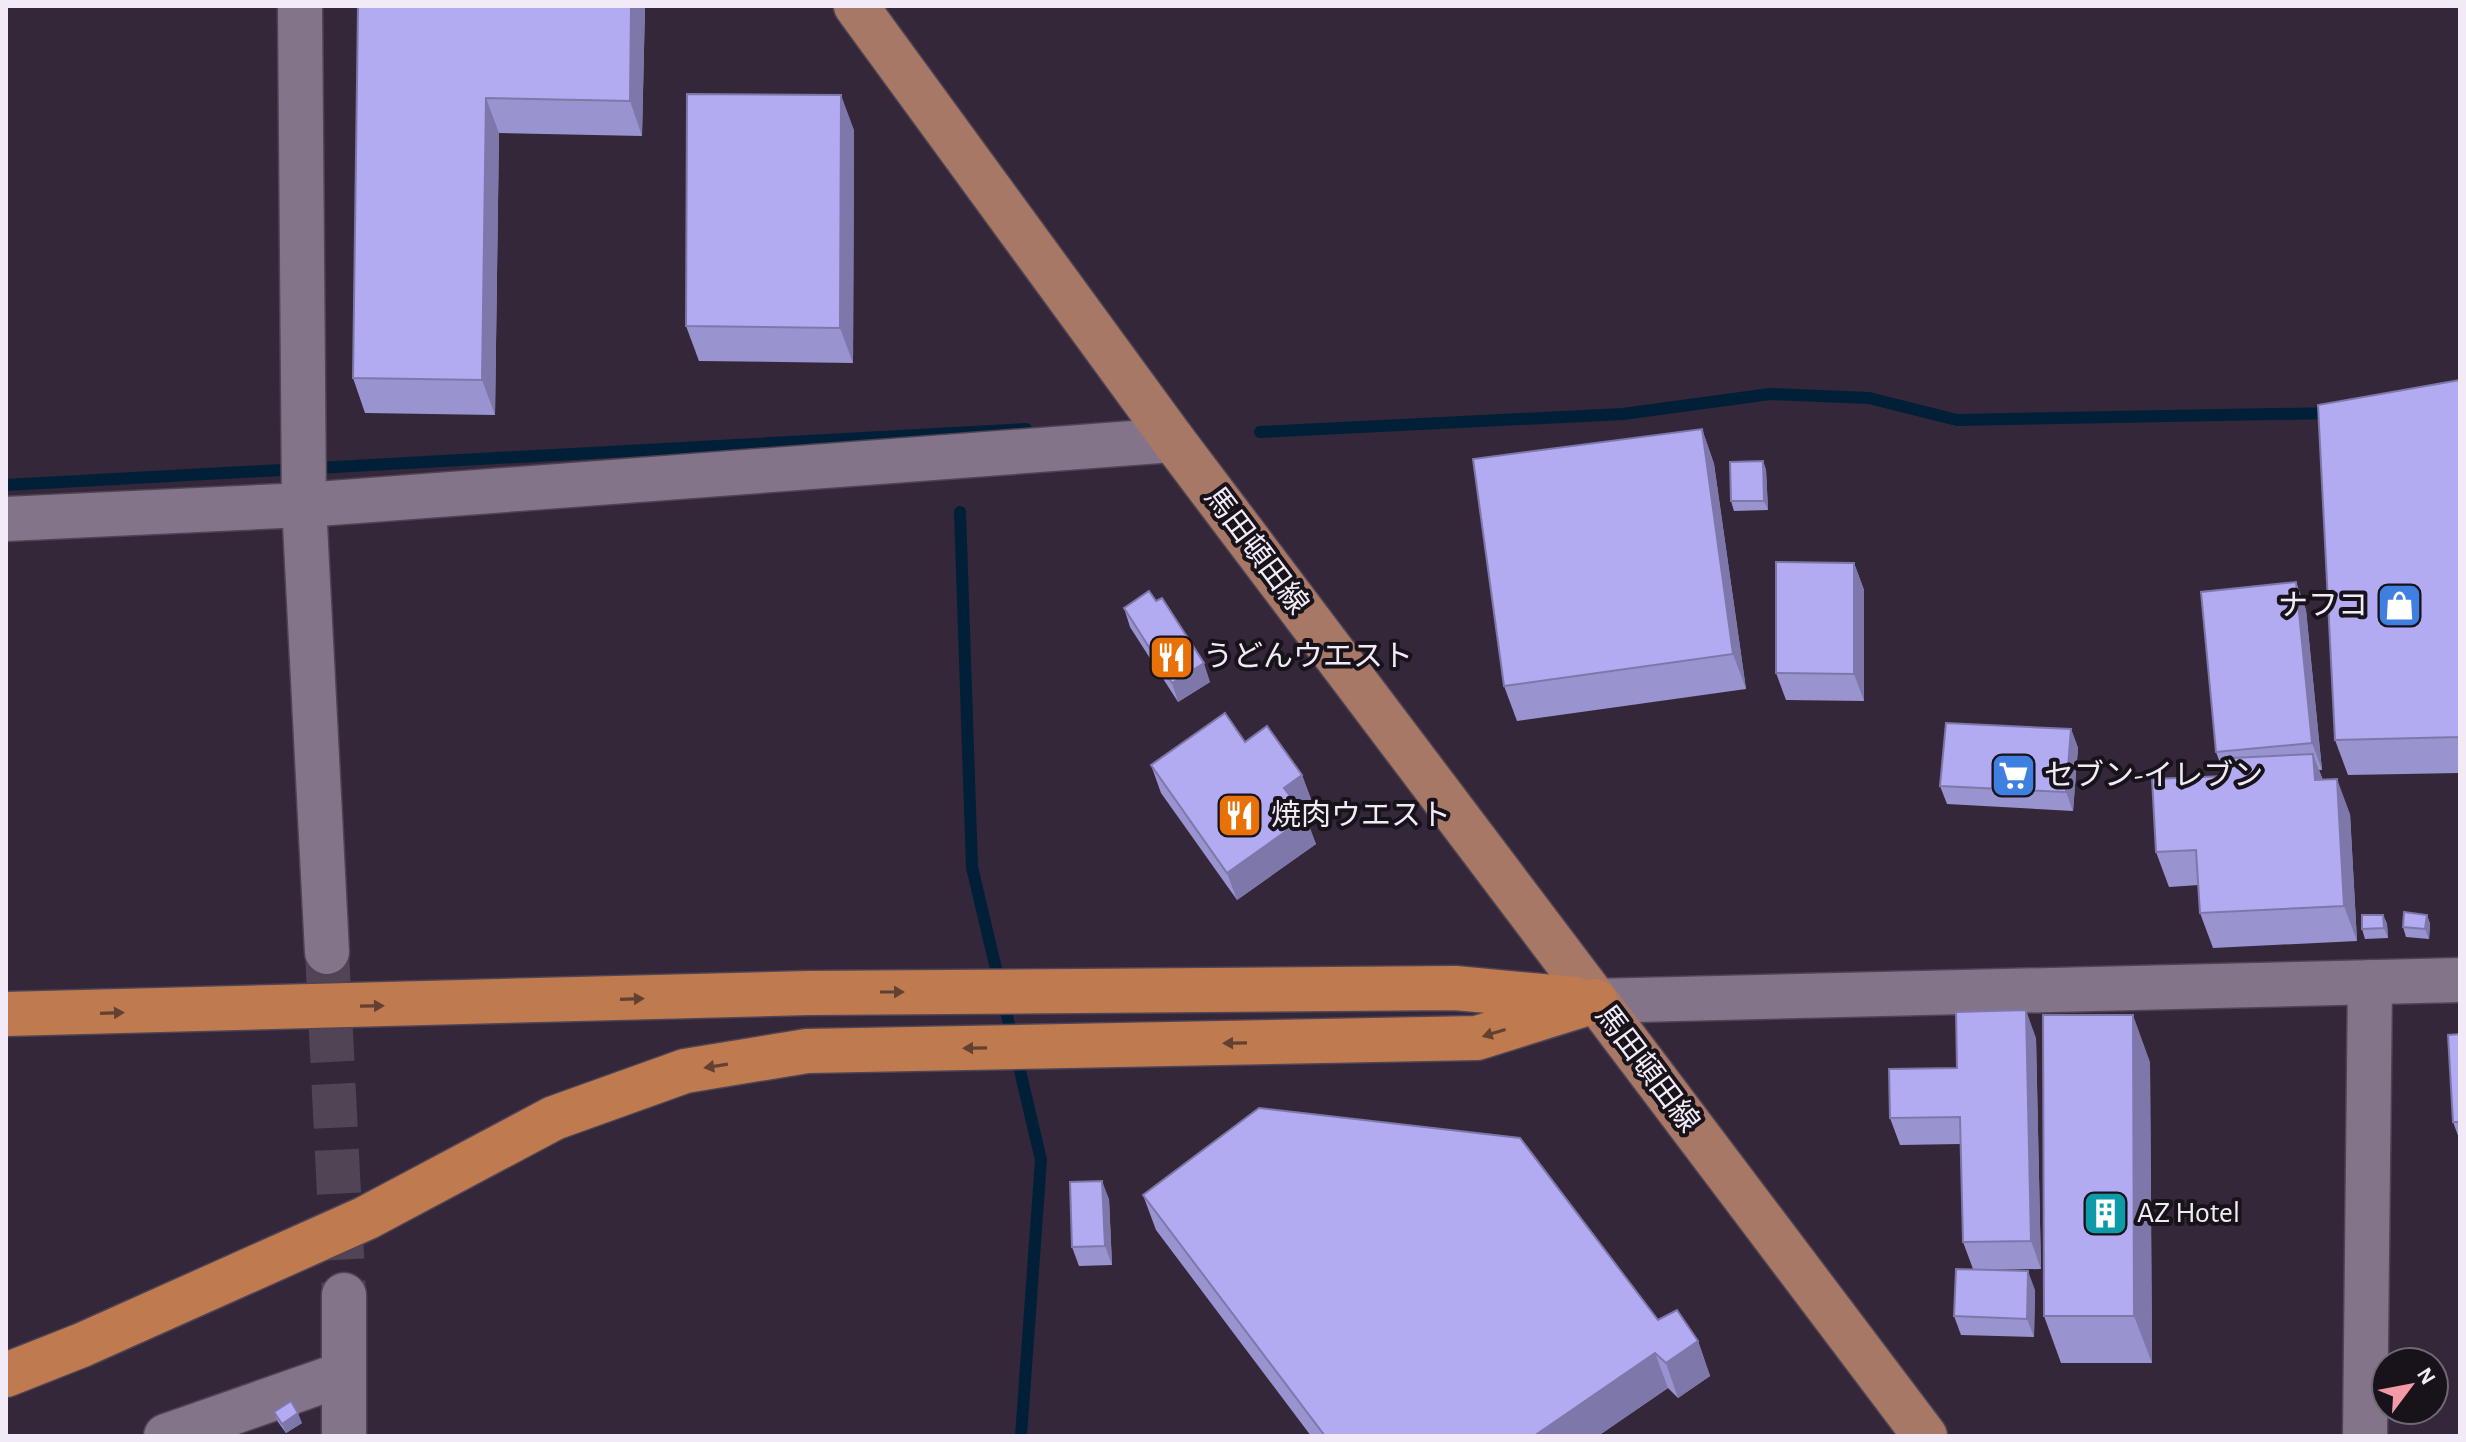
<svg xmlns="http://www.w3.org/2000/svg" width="2466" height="1442" viewBox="0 0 2466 1442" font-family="'Alegreya Sans','Noto Sans JP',sans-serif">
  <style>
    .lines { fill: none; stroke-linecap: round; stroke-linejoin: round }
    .stream { stroke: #021f38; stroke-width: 12 }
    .minor-tunnel { stroke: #504455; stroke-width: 44; stroke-dasharray: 44 22; stroke-linecap: butt }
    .minor-casing { stroke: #4f4453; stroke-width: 47 }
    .major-casing { stroke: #4f4453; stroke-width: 47 }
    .highway-casing { stroke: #4f4453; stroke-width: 47 }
    .minor { stroke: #837489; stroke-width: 44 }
    .major { stroke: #a77866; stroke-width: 44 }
    .highway { stroke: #bf7a4f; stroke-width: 44 }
    .wall { fill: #9993d0 }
    .shaded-wall { fill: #7d78a9 }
    .building { fill: #b2abf2; stroke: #7d78a9; stroke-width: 2 }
    .oneway { fill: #634132 }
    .labels { text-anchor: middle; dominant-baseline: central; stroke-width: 8; stroke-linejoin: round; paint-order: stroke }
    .street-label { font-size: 30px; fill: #f2eaf6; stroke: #18121b }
    .poi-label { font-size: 30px; fill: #f2eaf6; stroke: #18121b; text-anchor: start }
  </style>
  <rect width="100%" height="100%" fill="#342739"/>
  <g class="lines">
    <!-- stream -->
    <g class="stream">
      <polyline points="1260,432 1623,414 1770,394 1869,398 1957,420 2334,413"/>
      <polyline points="6,485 1026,429"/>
      <polyline points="960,512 972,867 1041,1160 1021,1436"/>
    </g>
    <!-- minor-tunnel -->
    <polyline class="minor-tunnel" points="327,952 344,1295"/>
    <defs>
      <g id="minor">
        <polyline points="300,6 304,505 327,952"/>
        <polyline points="6,519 304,505 1173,440"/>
        <polyline points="1595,1001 2460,980"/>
        <polyline points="166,1436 343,1374"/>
        <polyline points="344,1436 344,1295"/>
        <polyline points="2365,1436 2370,982"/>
      </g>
      <polyline id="major" points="856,6 1173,440 1925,1436"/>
      <g id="highway">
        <polyline points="6,1014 808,993 1455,988 1575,999"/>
        <polyline points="6,1375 82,1345 366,1218 554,1118 685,1071 807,1051 1477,1038 1595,1001"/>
      </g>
    </defs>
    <!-- minor casing -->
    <use href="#minor" class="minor-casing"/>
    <!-- major casing -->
    <use href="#major" class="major-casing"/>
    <!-- highway casing -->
    <use href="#highway" class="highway-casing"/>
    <!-- minor -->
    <use href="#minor" class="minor"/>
    <!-- major -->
    <use href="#major" class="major"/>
    <!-- highway -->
    <use href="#highway" class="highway"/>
  </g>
  <!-- wall -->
  <g class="wall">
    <polygon points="358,6 645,6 642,136 499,133 495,415 365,413 353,378"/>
    <polygon points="854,130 853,363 699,361 686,326"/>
    <polygon points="2460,380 2460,773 2348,775 2335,740"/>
    <polygon points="1702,429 1714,464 1746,689 1517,721 1504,686"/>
    <polygon points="1763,461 1766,470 1768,510 1734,511 1731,501"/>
    <polygon points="1854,563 1864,590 1864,701 1786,700 1776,673"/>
    <polygon points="2296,582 2306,610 2322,770 2319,770 2323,780 2350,814 2357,941 2213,948 2200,913 2199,885 2169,887 2156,852 2225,776 2216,752"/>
    <polygon points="1124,608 1210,682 1178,702 1130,627"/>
    <polygon points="2071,729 2078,748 2073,811 1947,804 1940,786"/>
    <polygon points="1245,742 1302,775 1312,802 1301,810 1316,844 1237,900 1161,793 1151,765"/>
    <polygon points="2383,915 2387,924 2388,938 2365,939 2362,929"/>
    <polygon points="2427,915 2430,924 2429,939 2406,937 2403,927"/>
    <polygon points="2460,1034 2460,1141 2453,1122"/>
    <polygon points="2036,1038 2041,1269 1980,1270 2035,1290 2034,1337 1961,1335 1954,1316 1973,1269 1963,1242 1961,1144 1900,1145 1890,1118"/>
    <polygon points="2150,1062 2152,1363 2061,1363 2044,1316"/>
    <polygon points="1143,1195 1658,1320 1698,1341 1710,1376 1678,1398 1668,1388 1598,1436 1311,1436 1156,1230"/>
    <polygon points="1109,1199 1112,1265 1079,1266 1072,1247"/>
    <polygon points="274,1412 302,1423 286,1433 278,1422"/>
  </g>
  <!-- shaded-wall -->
  <g class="shaded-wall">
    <polygon points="631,6 645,6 642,136 630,101"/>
    <polygon points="841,95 854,130 853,363 840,328"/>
    <polygon points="486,98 499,133 495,415 482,380"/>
    <polygon points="1702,429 1714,464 1746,689 1733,654"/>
    <polygon points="1763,461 1766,470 1768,510 1764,501"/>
    <polygon points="1854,563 1864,590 1864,701 1854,674"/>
    <polygon points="2296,582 2306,610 2322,770 2312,743"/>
    <polygon points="1204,663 1210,682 1178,702 1172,683"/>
    <polygon points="2071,729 2078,748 2073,811 2066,792"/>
    <polygon points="2313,754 2326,789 2315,780"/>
    <polygon points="1302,775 1312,802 1294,815 1284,788"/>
    <polygon points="2337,779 2350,814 2357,941 2344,906"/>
    <polygon points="1306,817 1316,844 1237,900 1227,873"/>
    <polygon points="2383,915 2387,924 2388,938 2384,928"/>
    <polygon points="2427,915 2430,924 2429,939 2425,929"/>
    <polygon points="2026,1010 2036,1038 2041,1269 2031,1241"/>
    <polygon points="2133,1015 2150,1062 2152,1363 2134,1316"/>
    <polygon points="1102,1181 1109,1199 1112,1265 1105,1246"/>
    <polygon points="2028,1271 2035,1290 2034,1337 2027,1319"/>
    <polygon points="1698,1341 1710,1376 1678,1398 1666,1363"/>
    <polygon points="1655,1353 1668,1388 1598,1436 1534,1436"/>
    <polygon points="298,1413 302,1423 286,1433 282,1424"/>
  </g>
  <!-- building -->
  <g class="building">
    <polygon points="358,6 631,6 630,101 486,98 482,380 353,378"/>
    <polygon points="687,94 841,95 840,328 686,326"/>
    <polygon points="2460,380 2460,737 2335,740 2318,405"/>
    <polygon points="1702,429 1733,654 1504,686 1473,459"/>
    <polygon points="1763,461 1764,501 1731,501 1730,462"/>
    <polygon points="1776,562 1854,563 1854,674 1776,673"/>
    <polygon points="2296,582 2312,743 2216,752 2201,592"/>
    <polygon points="1149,591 1156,601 1162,598 1204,663 1172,683 1124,608"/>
    <polygon points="1225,713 1245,742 1267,726 1302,775 1284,788 1306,817 1227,873 1151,765"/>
    <polygon points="1946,723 2071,729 2066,792 1940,786"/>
    <polygon points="2313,754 2315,780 2337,779 2344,906 2200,913 2196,850 2156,852 2152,779 2226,776 2233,758"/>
    <polygon points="2404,912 2427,915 2425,929 2403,927"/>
    <polygon points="2362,915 2383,915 2384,928 2362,929"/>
    <polygon points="2026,1010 2031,1241 1963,1242 1960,1117 1890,1118 1889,1069 1957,1068 1956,1012"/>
    <polygon points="2043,1015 2133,1015 2134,1316 2044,1316"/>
    <polygon points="2460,1034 2460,1122 2453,1122 2448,1035"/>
    <polygon points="1259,1108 1520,1138 1658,1320 1677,1310 1698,1341 1666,1363 1655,1353 1534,1436 1325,1436 1143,1195"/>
    <polygon points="1102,1181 1105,1246 1072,1247 1070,1182"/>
    <polygon points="1956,1269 2028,1271 2027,1319 1954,1316"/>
    <polygon points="291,1401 298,1413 282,1424 274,1412"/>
  </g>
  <!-- one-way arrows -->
  <defs><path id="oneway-solid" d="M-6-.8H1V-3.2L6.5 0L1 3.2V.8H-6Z" transform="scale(2)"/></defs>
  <g class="oneway">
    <use href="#oneway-solid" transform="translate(892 992)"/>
    <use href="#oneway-solid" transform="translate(632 999) rotate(-2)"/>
    <use href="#oneway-solid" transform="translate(372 1006) rotate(-1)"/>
    <use href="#oneway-solid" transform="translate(112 1013) rotate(-2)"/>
    <use href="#oneway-solid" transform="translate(1494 1033) rotate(163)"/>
    <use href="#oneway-solid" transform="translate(1235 1043) rotate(179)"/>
    <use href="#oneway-solid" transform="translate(975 1048) rotate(179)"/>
    <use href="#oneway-solid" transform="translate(716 1066) rotate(171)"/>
  </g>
  <!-- icons -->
  <defs>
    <symbol id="shop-square" viewBox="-11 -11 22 22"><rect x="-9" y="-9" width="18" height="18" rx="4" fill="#3f7fe0" stroke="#18121b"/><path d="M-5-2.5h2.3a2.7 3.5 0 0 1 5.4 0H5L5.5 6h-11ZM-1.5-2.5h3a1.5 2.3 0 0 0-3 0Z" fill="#fff"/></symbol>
    <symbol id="restaurant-square" viewBox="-11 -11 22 22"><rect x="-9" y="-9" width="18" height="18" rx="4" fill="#e8710a" stroke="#18121b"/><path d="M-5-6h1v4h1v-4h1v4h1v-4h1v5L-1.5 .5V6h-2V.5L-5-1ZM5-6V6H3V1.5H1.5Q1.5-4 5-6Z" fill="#fff"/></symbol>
    <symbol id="supermarket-square" viewBox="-11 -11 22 22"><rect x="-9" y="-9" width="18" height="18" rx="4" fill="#3f7fe0" stroke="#18121b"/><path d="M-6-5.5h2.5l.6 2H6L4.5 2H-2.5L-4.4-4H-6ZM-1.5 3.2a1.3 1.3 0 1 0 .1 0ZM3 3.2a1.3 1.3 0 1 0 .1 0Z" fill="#fff"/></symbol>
    <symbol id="building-square" viewBox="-11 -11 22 22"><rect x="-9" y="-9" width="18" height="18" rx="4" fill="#0f9aa8" stroke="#18121b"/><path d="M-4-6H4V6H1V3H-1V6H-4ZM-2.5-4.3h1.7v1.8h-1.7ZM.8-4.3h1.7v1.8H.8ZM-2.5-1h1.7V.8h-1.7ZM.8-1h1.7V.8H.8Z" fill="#fff"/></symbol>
  </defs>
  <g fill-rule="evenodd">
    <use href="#shop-square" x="2374" y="580" width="51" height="51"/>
    <use href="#restaurant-square" x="1146" y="632" width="51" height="51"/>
    <use href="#supermarket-square" x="1988" y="750" width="51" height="51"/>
    <use href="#restaurant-square" x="1214" y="790" width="51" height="51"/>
    <use href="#building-square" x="2080" y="1188" width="51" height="51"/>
  </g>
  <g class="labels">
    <!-- street labels -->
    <g class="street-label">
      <text transform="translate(1256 551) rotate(53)">馬田頓田線</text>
      <text transform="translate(1647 1069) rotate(53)">馬田頓田線</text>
    </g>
    <!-- poi labels -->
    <g class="poi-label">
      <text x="2368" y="606" text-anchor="end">ナフコ</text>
      <text x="1203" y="657">うどんウエスト</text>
      <text x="2044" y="776">セブン-イレブン</text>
      <text x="1271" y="816">焼肉ウエスト</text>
      <text x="2137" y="1213">AZ Hotel</text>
    </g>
  </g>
  <!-- border -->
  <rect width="2466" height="1442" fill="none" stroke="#f2eaf6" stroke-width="16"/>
  <!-- north arrow -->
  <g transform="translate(2410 1386) rotate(58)"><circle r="38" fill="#18121b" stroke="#6f6873" stroke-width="2"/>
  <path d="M0-6L14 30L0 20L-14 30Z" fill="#f49aa6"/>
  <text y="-12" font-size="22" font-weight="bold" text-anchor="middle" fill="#f2eaf6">N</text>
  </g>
</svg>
